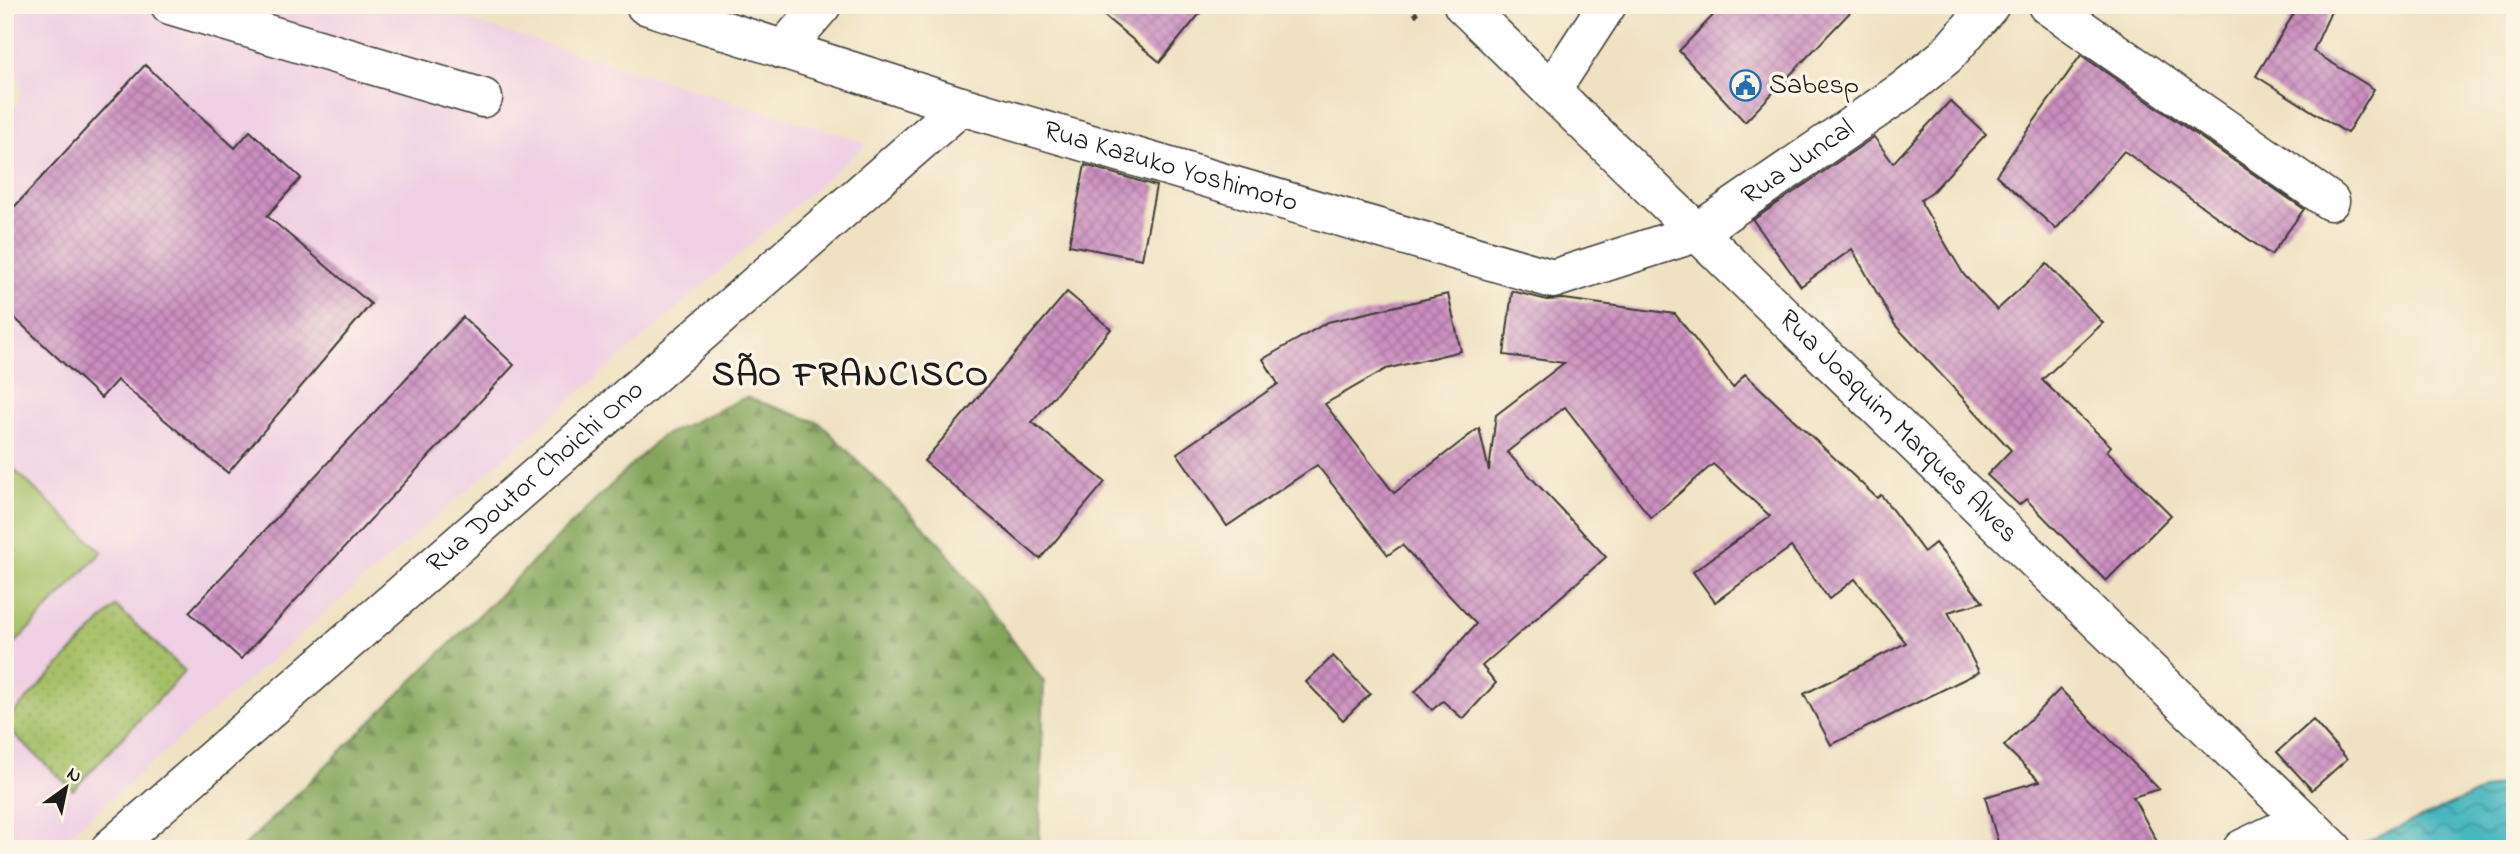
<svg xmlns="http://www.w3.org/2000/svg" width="2520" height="854" viewBox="0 0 2520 854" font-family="'Indie Flower',sans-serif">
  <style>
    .built { fill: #f0d0e4 }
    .green { fill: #a5c067; stroke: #606e42; stroke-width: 2 }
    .forest { fill: url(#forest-firs); stroke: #50613c; stroke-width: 2 }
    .park { fill: url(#park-dots); stroke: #606e42; stroke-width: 2 }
    .water { fill: url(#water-waves); stroke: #32696e; stroke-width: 2 }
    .building { fill: url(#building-cross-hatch) }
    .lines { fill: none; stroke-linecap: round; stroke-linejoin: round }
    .minor-casing { stroke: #3c3a35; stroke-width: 41 }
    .path { stroke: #3c3a35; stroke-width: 4.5; stroke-dasharray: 5 5; stroke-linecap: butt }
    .minor { stroke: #fff; stroke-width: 38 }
    .labels { text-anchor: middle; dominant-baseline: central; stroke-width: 7; stroke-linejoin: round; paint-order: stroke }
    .poi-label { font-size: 28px; fill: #1c1c1c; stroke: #fcf5e5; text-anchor: start }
    .street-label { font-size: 28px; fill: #1c1c1c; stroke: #fcf5e5 }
    .district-label { font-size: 35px; font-weight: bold; letter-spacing: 2px; fill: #1c1c1c; stroke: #fcf5e5 }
  </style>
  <defs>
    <pattern id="forest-firs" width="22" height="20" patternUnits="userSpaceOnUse" patternTransform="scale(1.75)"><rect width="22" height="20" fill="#84a65c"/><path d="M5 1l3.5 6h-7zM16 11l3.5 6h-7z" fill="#6b864b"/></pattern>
    <pattern id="park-dots" width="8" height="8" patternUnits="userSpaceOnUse" patternTransform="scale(1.75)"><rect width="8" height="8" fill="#a5c067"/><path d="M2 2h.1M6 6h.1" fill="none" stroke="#8da459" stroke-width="1.8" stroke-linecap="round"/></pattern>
    <pattern id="water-waves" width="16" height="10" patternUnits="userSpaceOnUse" patternTransform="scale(1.75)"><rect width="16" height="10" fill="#47b6bf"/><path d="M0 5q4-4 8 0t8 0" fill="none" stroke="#3a939a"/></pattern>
    <pattern id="building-cross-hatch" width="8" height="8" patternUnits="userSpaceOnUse" patternTransform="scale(1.75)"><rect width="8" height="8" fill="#cb8ec0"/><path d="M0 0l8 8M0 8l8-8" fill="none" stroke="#a4739b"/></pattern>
  </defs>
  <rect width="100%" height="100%" fill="#fcf5e5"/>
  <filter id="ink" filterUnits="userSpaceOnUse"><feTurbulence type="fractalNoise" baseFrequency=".0143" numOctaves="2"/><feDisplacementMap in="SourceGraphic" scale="14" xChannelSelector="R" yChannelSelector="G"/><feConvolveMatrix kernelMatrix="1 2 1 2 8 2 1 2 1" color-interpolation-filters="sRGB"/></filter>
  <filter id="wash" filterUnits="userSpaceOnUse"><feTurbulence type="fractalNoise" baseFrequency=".00686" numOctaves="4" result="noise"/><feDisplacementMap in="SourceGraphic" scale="28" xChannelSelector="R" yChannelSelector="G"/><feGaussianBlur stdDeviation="1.57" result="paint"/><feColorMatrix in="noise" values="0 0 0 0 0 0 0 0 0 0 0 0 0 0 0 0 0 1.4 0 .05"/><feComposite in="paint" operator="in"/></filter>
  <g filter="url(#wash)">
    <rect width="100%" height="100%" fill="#efe2c2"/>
    <!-- built -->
    <polygon class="built" points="5,5 419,5 868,143 53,849 5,849 5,124 19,101 21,89 19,75 5,35"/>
    <!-- green -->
    <polygon class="green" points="5,461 102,552 5,654"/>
    <!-- forest -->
    <polygon class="forest" points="746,397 820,423 939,542 1044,682 1039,849 241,849 660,437"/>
    <!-- park -->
    <polygon class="park" points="116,606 185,671 73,790 5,726 5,722"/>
    <!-- water -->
    <polygon class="water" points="2515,776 2515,843 2502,849 2351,849"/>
    <g id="blocks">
      <!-- building -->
      <g class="building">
        <polygon points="1091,5 1207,5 1160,62"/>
        <polygon points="1723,5 1857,5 1745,122 1679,51"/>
        <polygon points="2299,5 2334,5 2313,51 2374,89 2347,133 2256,76"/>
        <polygon points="2081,55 2304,209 2271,255 2124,151 2056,229 1996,175"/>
        <polygon points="145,65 235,148 250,131 301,178 267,216 371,304 228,473 117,380 101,398 5,309 5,217"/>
        <polygon points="1950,101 1986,134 1933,191 1921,200 1922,204 1964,275 1997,310 2047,264 2103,323 2042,380 2111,446 2107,451 2171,515 2106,581 2026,499 2019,505 1987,475 2011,450 1895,325 1852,249 1801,286 1753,220 1874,137 1893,163"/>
        <polygon points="1085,165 1156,186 1142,259 1069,245"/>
        <polygon points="1512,291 1547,300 1564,299 1675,314 1733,388 1745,374 1877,498 1881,495 1924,552 1935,543 1983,602 1948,612 1979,672 1831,745 1804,694 1906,643 1855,579 1829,599 1791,547 1715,602 1693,572 1770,516 1713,464 1651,518 1565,407 1507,452 1606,557 1482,666 1496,683 1463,719 1443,701 1432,710 1415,692 1476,624 1402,545 1388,555 1317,465 1227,526 1177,453 1278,384 1263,359 1328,322 1448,294 1461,351 1386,369 1325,404 1394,493 1479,428 1489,471 1496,415 1564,363 1504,355"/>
        <polygon points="1067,292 1111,329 1032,422 1105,482 1040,559 924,461"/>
        <polygon points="463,317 514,365 241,659 189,612"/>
        <polygon points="1333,656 1370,694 1343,720 1306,682"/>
        <polygon points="2060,689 2159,789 2133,797 2161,849 2000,849 1985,797 2040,781 2004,746"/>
        <polygon points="2313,720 2347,759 2312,790 2277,752"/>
      </g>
    </g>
  </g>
  <g filter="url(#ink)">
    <use href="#blocks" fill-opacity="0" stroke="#3c3a35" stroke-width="2"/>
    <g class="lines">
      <defs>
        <g id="minor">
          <polyline points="170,5 483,98"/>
          <path id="s1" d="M645,5L961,106L1553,279L1696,233L1904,90L1946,56L1990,5"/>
          <path id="s2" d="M1463,5L2333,849"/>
          <polyline points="2047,5 2330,201"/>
          <polyline points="783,50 822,5"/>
          <polyline points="1551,91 1607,5"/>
          <path id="s3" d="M110,849L961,106"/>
          <polyline points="2242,849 2303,820"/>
        </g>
      </defs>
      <!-- minor casing -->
      <use href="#minor" class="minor-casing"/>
      <!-- path -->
      <polyline class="path" points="1407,5 1420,18"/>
      <!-- minor -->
      <use href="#minor" class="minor"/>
    </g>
  </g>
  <!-- icons -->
  <defs>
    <symbol id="civic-ring" viewBox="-11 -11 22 22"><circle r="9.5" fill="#fcf5e5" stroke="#1f6fb2" stroke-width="1.5"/><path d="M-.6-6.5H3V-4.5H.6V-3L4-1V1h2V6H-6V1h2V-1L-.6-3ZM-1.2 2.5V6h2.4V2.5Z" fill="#1f6fb2"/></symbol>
  </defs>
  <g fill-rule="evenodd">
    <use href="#civic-ring" x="1728" y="68" width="35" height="35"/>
  </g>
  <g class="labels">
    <!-- poi labels -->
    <g class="poi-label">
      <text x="1769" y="86">Sabesp</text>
    </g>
    <!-- street labels -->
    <g class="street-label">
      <text stroke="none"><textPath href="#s1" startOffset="1223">Rua Juncal</textPath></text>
      <text stroke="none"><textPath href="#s1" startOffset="550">Rua Kazuko Yoshimoto</textPath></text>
      <text stroke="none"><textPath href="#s2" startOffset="606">Rua Joaquim Marques Alves</textPath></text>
      <text stroke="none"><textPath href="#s3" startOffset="565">Rua Doutor Choichi Ono</textPath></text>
    </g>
    <!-- district labels -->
    <g class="district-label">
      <text x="851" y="376">SÃO FRANCISCO</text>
    </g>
  </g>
  <!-- margin -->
  <rect width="2520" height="854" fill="none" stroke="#fcf5e5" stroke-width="28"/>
  <!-- north arrow -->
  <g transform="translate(66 788) rotate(33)" stroke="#fcf5e5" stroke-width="5" paint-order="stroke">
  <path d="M0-5L12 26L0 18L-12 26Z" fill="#1c1c1c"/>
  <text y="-10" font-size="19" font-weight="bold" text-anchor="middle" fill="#1c1c1c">N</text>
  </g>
</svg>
